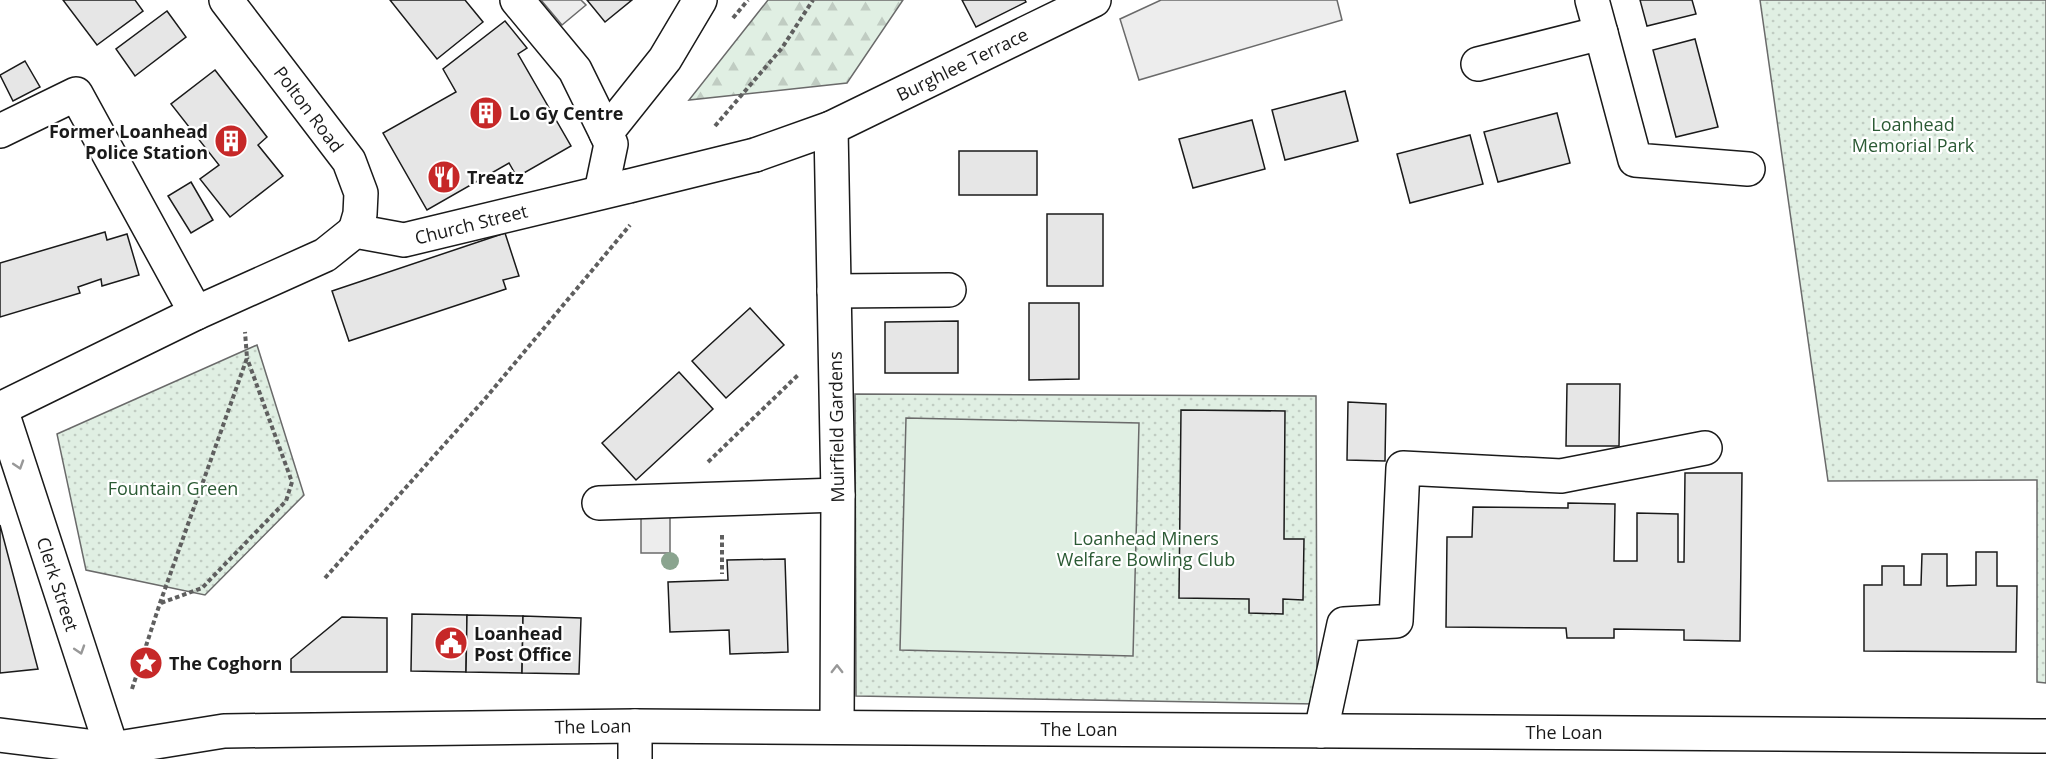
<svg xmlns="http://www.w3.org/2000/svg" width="2046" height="759" viewBox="0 0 2046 759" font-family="'Open Sans',sans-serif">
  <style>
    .grass { fill: url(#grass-dots); stroke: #6a6a6a; stroke-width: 1.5 }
    .forest { fill: url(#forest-firs); stroke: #6a6a6a; stroke-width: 1.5 }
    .pitch { fill: #e0efe3; stroke: #6a6a6a; stroke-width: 1.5 }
    .parking { fill: #ededed; stroke: #6a6a6a; stroke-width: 1.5 }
    .building { fill: #e6e6e6; stroke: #1a1a1a; stroke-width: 1.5 }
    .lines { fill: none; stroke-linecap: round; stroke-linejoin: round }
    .minor-casing { stroke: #1a1a1a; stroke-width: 36 }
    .major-casing { stroke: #1a1a1a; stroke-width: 36 }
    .path { stroke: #5f5f5f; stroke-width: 4; stroke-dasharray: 4.5 3; stroke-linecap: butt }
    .minor { stroke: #fff; stroke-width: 33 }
    .major { stroke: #fff; stroke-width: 33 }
    .minor-bridge-casing { stroke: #1a1a1a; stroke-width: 36; stroke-linecap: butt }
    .minor-bridge { stroke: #fff; stroke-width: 33 }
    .tree { fill: #8aa48f }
    .oneway { stroke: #989898 }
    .labels { text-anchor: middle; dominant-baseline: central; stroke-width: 4.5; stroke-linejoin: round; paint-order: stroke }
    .street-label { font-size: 18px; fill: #1a1a1a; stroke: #fff }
    .poi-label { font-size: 18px; font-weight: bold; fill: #1a1a1a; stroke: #fff; text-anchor: start }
    .park-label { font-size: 18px; fill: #2b5a34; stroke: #fff }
  </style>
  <defs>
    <pattern id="grass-dots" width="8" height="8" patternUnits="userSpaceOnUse" patternTransform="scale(1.5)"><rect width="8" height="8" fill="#e0efe3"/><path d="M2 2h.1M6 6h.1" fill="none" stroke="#c0ccc2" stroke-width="1.8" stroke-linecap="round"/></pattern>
    <pattern id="forest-firs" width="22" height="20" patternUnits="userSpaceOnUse" patternTransform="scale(1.5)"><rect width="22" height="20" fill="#e0efe3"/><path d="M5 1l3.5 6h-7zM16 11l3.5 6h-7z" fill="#c0ccc2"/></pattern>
  </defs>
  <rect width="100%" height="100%" fill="#fff"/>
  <!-- grass -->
  <g class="grass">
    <polygon points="1760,0 2046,0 2046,683 2037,682 2037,480 1828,481"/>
    <polygon points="257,345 304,495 205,595 86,570 57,434"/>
    <polygon points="855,394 1316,396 1317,704 856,696"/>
  </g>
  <!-- forest -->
  <polygon class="forest" points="768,0 903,0 847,83 689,100"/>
  <!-- pitch -->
  <polygon class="pitch" points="906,418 1139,423 1133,656 900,650"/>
  <!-- parking -->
  <g class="parking">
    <polygon points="541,0 581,0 586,5 562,25"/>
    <polygon points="1161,0 1337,0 1342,20 1139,80 1120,19"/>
    <rect x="641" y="512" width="29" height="41"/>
  </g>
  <!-- building -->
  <g class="building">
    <polygon points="63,0 135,0 143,11 97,45"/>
    <polygon points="390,0 465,0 483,22 437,59"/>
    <polygon points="587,0 632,0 605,22"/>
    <polygon points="962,0 1025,0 1026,2 976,27"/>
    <polygon points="1640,0 1692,0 1696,14 1647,26"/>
    <polygon points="167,11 186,37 135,76 116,49"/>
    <polygon points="505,21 527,48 518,54 571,146 517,177 509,163 427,210 383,133 456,92 443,69"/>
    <polygon points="1695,39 1718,127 1676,137 1653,50"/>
    <polygon points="25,61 40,87 13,101 0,75"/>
    <polygon points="215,70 267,137 258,145 283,176 230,217 200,179 219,165 171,104"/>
    <polygon points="1345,91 1358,141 1285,160 1272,110"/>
    <polygon points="1557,113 1570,163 1498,182 1484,132"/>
    <polygon points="1252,120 1265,169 1193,188 1179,139"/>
    <polygon points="1470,135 1483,184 1410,203 1397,154"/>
    <rect x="959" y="151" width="78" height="44"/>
    <polygon points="191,182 213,220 191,233 168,196"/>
    <rect x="1047" y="214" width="56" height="72"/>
    <polygon points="105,232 107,240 127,234 139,275 102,286 101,279 78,287 80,293 0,317 0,263"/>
    <polygon points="505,233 519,276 503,280 506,289 349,341 332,291"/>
    <polygon points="1029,303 1079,303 1079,379 1029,380"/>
    <polygon points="750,308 784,345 726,398 692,361"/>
    <polygon points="958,321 958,373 885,373 885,322"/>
    <polygon points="679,372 713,409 636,480 602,443"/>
    <polygon points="1567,384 1620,384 1619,446 1566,446"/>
    <polygon points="1348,402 1386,404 1385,461 1347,460"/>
    <polygon points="1181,410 1285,411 1284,539 1304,539 1303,600 1283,599 1283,614 1249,613 1249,599 1179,598"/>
    <polygon points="1685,473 1742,473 1740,641 1684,640 1684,630 1614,629 1614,638 1567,638 1566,628 1446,627 1447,537 1472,537 1473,507 1568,508 1568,503 1615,504 1614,561 1637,561 1637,513 1678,514 1678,562 1684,562"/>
    <polygon points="0,525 38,669 0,673"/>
    <polygon points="1976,552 1997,552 1997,586 2017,586 2016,652 1864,651 1864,585 1882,585 1882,566 1904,566 1904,585 1921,585 1922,554 1947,554 1947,586 1976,585"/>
    <polygon points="785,559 788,652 730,654 729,630 670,632 668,582 728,580 727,560"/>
    <polygon points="412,614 467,615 466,672 411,671"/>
    <polygon points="467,615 523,616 522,673 466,672"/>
    <polygon points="523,616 581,618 579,674 522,673"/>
    <polygon points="342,617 387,618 387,672 291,672 291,659"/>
  </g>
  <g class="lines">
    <defs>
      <g id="minor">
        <polyline points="226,0 349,161 361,193 360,214 355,231"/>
        <polyline points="517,0 575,70 606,133 611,144 601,192"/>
        <polyline points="1601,33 1635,160 1748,169"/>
        <polyline points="1478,64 1601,33 1592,0"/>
        <polyline points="831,128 838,495 837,727"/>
        <polyline points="0,131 76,94 196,313"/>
        <polyline points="606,133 665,59 700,0"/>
        <polyline points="755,155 831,128 1094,0"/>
        <polyline points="834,291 949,290"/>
        <polyline points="0,409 196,313 325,255 355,231 404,240 629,186"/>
        <polyline points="1,409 112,749"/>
        <polyline points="599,503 838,495"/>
        <polyline points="635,726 635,759"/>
        <polyline points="1321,731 1344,624 1396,621 1403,468 1561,476 1705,448"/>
      </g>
      <polyline id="major" points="0,735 112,749 224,731 635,726 2046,736"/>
    </defs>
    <!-- minor casing -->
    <use href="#minor" class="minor-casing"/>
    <!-- major casing -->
    <use href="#major" class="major-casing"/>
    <!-- path -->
    <g class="path">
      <polyline points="733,18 748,0"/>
      <polyline points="715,126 782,48 813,0"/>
      <polyline points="708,462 798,375"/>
      <polyline points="722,535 722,574"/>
      <polyline points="325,578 484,400 630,225"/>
      <polyline points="161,603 202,588 286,501 292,482 247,358"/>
      <polyline points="132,689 160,603 247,358 245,332"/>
    </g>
    <!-- minor -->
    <use href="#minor" class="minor"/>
    <!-- major -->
    <use href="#major" class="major"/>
    <defs>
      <polyline id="minor-bridge" points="629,186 755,155"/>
    </defs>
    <!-- minor-bridge casing -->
    <use href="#minor-bridge" class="minor-bridge-casing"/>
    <!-- minor-bridge -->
    <use href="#minor-bridge" class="minor-bridge"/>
  </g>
  <!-- trees -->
  <circle class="tree" cx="670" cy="561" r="9"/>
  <!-- one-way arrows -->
  <defs><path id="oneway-chevron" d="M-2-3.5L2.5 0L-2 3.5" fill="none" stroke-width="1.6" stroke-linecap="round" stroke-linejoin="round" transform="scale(1.5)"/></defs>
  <g class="oneway">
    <use href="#oneway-chevron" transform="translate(19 465) rotate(72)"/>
    <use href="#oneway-chevron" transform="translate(80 650) rotate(72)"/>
    <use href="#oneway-chevron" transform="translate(837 669) rotate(-90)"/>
  </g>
  <!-- icons -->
  <defs>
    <symbol id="building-disc" viewBox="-11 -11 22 22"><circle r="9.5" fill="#c62828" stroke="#fff"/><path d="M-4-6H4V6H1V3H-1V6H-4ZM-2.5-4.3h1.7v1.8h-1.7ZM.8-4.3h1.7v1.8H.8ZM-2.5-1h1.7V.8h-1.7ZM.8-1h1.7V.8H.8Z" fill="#fff"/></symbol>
    <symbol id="restaurant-disc" viewBox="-11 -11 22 22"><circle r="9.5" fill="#c62828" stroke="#fff"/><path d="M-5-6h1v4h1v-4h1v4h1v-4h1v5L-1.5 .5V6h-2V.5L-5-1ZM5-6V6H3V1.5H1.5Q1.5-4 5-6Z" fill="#fff"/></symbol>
    <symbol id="civic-disc" viewBox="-11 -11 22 22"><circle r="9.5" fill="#c62828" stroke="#fff"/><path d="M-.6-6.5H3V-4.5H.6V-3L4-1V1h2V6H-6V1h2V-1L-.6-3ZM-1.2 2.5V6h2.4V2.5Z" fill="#fff"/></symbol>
    <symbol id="sight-disc" viewBox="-11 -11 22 22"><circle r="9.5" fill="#c62828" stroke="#fff"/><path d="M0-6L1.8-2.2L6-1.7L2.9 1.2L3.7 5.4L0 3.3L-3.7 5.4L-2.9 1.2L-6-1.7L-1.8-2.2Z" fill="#fff"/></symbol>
  </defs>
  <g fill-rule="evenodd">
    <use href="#building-disc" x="467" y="94" width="38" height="38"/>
    <use href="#building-disc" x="212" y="122" width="38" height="38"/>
    <use href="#restaurant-disc" x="425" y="158" width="38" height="38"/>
    <use href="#civic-disc" x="432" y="624" width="38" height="38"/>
    <use href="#sight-disc" x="127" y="644" width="38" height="38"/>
  </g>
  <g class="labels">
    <!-- street labels -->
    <g class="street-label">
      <text transform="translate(962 64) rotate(-26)">Burghlee Terrace</text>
      <text transform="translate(309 109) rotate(53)">Polton Road</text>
      <text transform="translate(471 224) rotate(-14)">Church Street</text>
      <text transform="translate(836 427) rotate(-91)">Muirfield Gardens</text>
      <text transform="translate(58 584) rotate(72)">Clerk Street</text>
      <text transform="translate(593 726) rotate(-1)">The Loan</text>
      <text x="1079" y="729">The Loan</text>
      <text x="1564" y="732">The Loan</text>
    </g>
    <!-- poi labels -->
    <g class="poi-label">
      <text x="509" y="113">Lo Gy Centre</text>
      <text x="208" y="131" text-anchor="end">Former Loanhead<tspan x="208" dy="21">Police Station</tspan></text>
      <text x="467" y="177">Treatz</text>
      <text x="474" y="633">Loanhead<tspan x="474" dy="21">Post Office</tspan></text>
      <text x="169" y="663">The Coghorn</text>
    </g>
    <!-- park labels -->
    <g class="park-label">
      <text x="1913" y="124">Loanhead<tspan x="1913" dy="21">Memorial Park</tspan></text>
      <text x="173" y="488">Fountain Green</text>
      <text x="1146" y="538">Loanhead Miners<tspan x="1146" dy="21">Welfare Bowling Club</tspan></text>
    </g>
  </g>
</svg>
